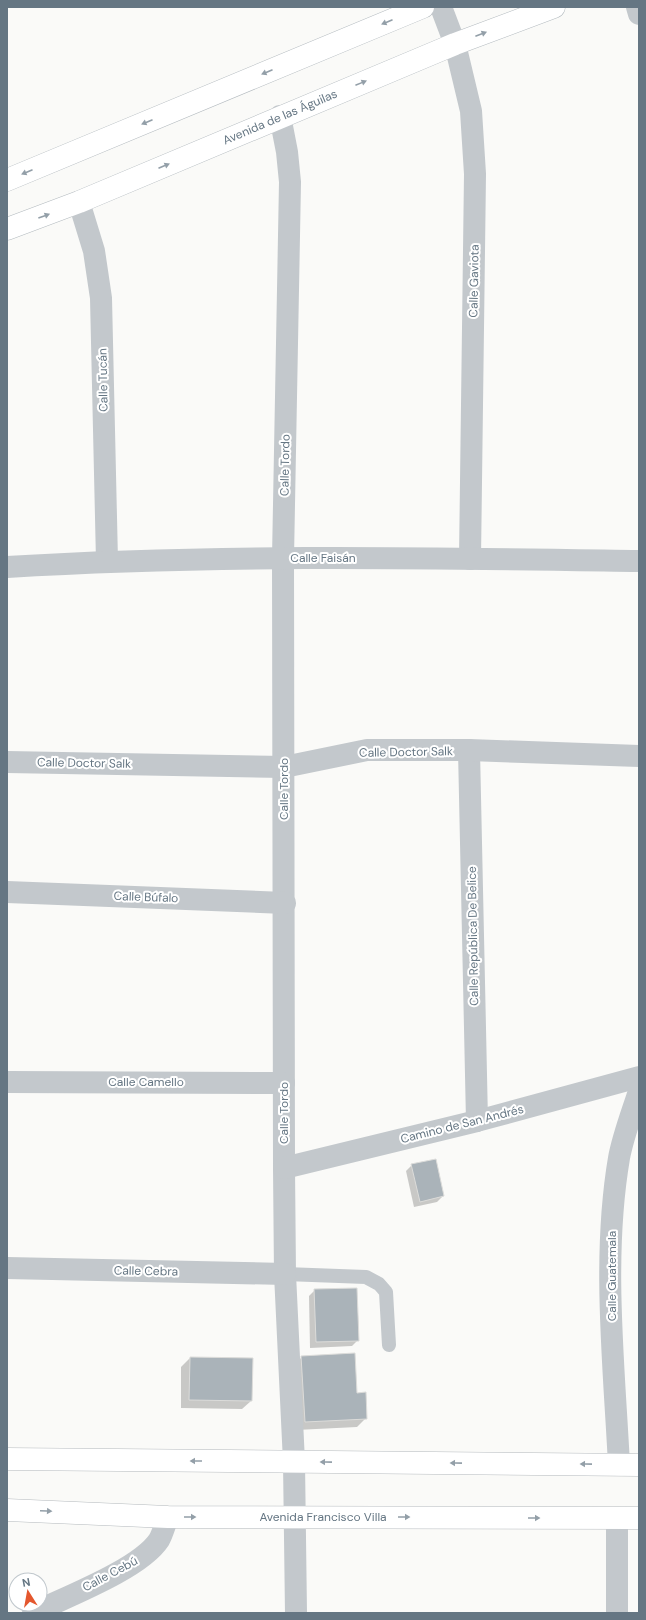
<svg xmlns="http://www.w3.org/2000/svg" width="646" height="1620" viewBox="0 0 646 1620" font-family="'DM Sans',sans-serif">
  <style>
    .shadow { fill: #0003 }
    .building { fill: #aab3b9; stroke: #dcdcda }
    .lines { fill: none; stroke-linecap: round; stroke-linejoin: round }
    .secondary-casing { stroke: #b3babf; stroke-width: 23 }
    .primary-casing { stroke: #b5babe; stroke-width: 23 }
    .lane { stroke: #c3c8cc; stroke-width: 14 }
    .street { stroke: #c3c8cc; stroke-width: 22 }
    .secondary { stroke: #fff; stroke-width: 22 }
    .primary { stroke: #fff; stroke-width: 22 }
    .oneway { fill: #939fa8 }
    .labels { text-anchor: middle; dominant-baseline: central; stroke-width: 4; stroke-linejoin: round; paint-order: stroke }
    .street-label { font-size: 12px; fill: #657683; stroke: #fff }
  </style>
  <rect width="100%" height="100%" fill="#fafaf8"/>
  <!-- shadow -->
  <g class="shadow">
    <polygon points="412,1165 443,1196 437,1202 414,1207 406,1171"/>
    <polygon points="315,1290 358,1340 352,1346 310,1348 309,1296"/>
    <polygon points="302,1357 356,1394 366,1418 357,1427 296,1430 293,1366"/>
    <polygon points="190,1358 251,1401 242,1409 181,1408 181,1367"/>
  </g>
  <!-- building -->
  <g class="building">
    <polygon points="436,1159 444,1196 420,1202 411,1164"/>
    <polygon points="357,1288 359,1341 316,1342 314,1289"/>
    <polygon points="355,1353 357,1393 366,1392 367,1419 305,1422 301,1356"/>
    <polygon points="190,1357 253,1358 252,1401 189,1400"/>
  </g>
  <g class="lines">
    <defs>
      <g id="secondary">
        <polyline points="7,180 423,7"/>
        <polyline points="7,229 79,202 455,44 554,7"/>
      </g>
      <g id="primary">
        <polyline points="7,1459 639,1465"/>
        <polyline points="7,1510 168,1517 639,1518"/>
      </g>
    </defs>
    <!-- secondary casing -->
    <use href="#secondary" class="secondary-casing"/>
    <!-- primary casing -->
    <use href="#primary" class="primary-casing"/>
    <!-- lane -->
    <polyline class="lane" points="285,1274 366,1277 379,1284 386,1292 389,1345"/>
    <!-- street -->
    <g class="street">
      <polyline points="441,7 455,44 471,111 475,174 470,559"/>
      <polyline points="637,7 639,14"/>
      <polyline points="280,116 287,152 290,182 283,558 284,1168 285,1274 294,1462 296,1613"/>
      <polyline points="79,202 94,251 101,298 107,561"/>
      <path d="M7,567C218,554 428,558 639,561"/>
      <polyline points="469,750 477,1121"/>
      <polyline points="7,762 284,767 367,750 469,750 639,756"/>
      <polyline points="7,892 285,903"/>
      <polyline points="7,1082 284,1083"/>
      <polyline points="284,1168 477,1121 639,1077"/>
      <polyline points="7,1268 285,1274"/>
      <path d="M619,1465C614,1364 602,1258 619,1158C623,1136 632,1113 639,1091"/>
      <path d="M33,1613C66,1597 140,1569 159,1540C163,1533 165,1524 168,1517"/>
      <polyline points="617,1613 617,1518"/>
    </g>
    <!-- secondary -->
    <use href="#secondary" class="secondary"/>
    <!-- primary -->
    <use href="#primary" class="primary"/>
  </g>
  <!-- one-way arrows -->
  <defs><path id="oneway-solid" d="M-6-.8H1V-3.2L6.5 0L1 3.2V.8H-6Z"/></defs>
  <g class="oneway">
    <use href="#oneway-solid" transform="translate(387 22) rotate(157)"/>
    <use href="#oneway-solid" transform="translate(481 34) rotate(-21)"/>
    <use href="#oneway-solid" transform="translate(267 72) rotate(157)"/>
    <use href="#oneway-solid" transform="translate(361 83) rotate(-22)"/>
    <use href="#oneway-solid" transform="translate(147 122) rotate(157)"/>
    <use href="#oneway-solid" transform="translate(164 166) rotate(-23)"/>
    <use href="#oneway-solid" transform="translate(27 172) rotate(157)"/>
    <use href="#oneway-solid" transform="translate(44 216) rotate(-20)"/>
    <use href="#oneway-solid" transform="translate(196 1461) rotate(-180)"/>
    <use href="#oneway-solid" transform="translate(326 1462) rotate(-179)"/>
    <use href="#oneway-solid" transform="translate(456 1463) rotate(-179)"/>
    <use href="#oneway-solid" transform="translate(586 1464) rotate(-179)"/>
    <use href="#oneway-solid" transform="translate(46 1511) rotate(3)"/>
    <use href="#oneway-solid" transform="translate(190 1517)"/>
    <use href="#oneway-solid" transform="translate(404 1517)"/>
    <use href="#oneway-solid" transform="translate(534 1518)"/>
  </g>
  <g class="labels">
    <!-- street labels -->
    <g class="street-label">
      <text transform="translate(280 117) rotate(-23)">Avenida de las Águilas</text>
      <text transform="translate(474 281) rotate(-89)">Calle Gaviota</text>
      <text transform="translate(103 380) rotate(-91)">Calle Tucán</text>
      <text transform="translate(285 465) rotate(-89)">Calle Tordo</text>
      <text x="323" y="558">Calle Faisán</text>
      <text transform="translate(406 752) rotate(-1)">Calle Doctor Salk</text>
      <text transform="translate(84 763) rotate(1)">Calle Doctor Salk</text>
      <text transform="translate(284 789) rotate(-90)">Calle Tordo</text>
      <text transform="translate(146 897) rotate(2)">Calle Búfalo</text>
      <text transform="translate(473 936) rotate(-91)">Calle República De Belice</text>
      <text x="146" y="1082">Calle Camello</text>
      <text transform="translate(284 1113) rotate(-90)">Calle Tordo</text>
      <text transform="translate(462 1124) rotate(-14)">Camino de San Andrés</text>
      <text transform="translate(146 1271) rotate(1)">Calle Cebra</text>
      <text transform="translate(612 1276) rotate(-90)">Calle Guatemala</text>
      <text x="323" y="1517">Avenida Francisco Villa</text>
      <text transform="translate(110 1574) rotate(-28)">Calle Cebú</text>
    </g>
  </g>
  <!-- border -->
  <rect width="646" height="1620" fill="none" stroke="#657683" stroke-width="16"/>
  <!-- north arrow -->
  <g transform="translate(28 1592) rotate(349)"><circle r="19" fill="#ffffff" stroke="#c1c8cd"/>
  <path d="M0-3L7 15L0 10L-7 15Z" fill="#e4572e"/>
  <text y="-6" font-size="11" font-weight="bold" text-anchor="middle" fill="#657683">N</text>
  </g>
</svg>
